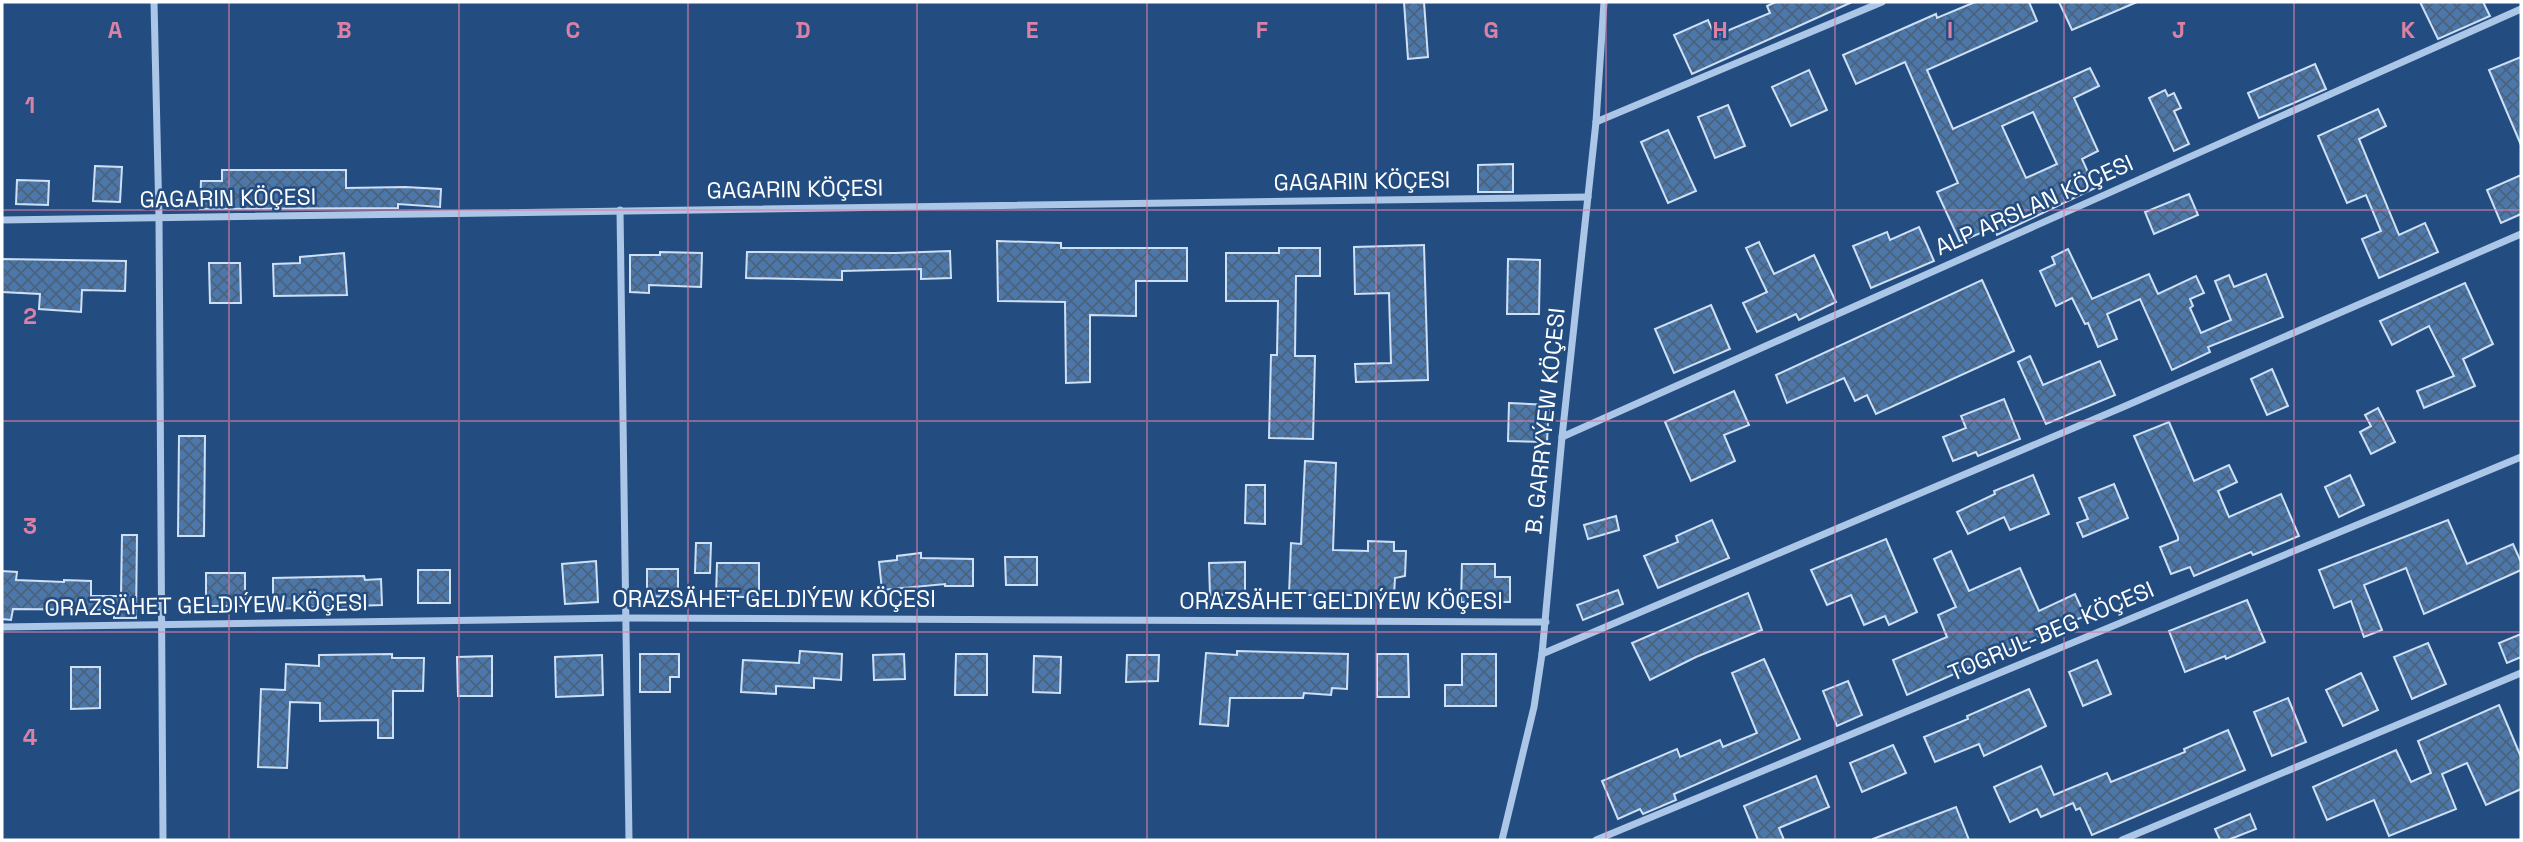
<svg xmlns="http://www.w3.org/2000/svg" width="2523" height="842" viewBox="0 0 2523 842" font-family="'Space Grotesk',sans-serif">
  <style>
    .building { fill: url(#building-cross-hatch); stroke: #cee0f6; stroke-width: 2; fill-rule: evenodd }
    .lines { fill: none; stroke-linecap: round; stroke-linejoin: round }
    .minor { stroke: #abc6e7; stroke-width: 7 }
    .grid { fill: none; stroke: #dd80a5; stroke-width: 2; stroke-opacity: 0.55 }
    .labels { text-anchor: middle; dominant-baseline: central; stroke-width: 5; stroke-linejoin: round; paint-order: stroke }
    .street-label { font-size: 23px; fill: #fff; stroke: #234d81 }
    .grid-label { font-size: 23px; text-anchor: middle; font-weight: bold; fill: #dd80a5; stroke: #234d81; stroke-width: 5; stroke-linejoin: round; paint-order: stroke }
  </style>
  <defs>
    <pattern id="building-cross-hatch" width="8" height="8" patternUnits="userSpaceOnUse" patternTransform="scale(1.75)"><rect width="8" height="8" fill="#4c77aa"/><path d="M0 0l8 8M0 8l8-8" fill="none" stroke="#4c627b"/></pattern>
  </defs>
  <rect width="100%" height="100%" fill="#234d81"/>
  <!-- building -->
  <g class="building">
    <polygon points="1404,2 1424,2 1428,57 1408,59"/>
    <polygon points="1776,2 1852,2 1692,74 1674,35 1708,20 1715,36 1770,13 1767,6"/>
    <path d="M1975,2H2029L2037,21L1927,70L1953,129L2090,68L2099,86L2074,98L2098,151L2082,159L2095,188L1997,235L1994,227L1960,242L1937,192L1958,183L1905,62L1856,84L1843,55L1936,14L1937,18ZM2033,112L2057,164L2026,178L2002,126Z"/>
    <polygon points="2059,2 2137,2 2072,30"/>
    <polygon points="2420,2 2483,2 2490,16 2438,39"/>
    <polygon points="2521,57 2521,145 2489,70"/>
    <polygon points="2315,64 2326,89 2259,118 2248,93"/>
    <polygon points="1809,70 1827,110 1791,126 1772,87"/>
    <polygon points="2165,90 2168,96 2174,93 2181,108 2174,111 2189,144 2174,151 2149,98"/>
    <polygon points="1728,105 1745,146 1715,158 1698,117"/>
    <polygon points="2378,109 2386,126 2359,139 2399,235 2425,223 2438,252 2379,278 2362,239 2381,231 2366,195 2347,203 2318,136"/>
    <polygon points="1668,130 1696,191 1668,203 1641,142"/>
    <polygon points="1513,164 1513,192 1478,192 1478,165"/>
    <polygon points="95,166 122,167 120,202 93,201"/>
    <polygon points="222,170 346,170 346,188 405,187 441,189 440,207 398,204 398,208 200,209 201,181 222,181"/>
    <polygon points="2521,175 2521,214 2501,223 2487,190"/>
    <polygon points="17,180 49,181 48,205 16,204"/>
    <polygon points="2189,194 2198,215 2154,234 2145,212"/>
    <polygon points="1919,227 1934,261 1871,288 1853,246 1887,232 1890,240"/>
    <polygon points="997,241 1061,243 1061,248 1187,248 1187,281 1136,281 1136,316 1090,315 1090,382 1066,383 1065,302 998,301"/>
    <polygon points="1759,242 1774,274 1814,255 1836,302 1799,320 1796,314 1757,332 1743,303 1767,292 1746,248"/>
    <polygon points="1424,245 1428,380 1356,382 1355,364 1391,363 1389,293 1355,294 1354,247"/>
    <polygon points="1279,248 1320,248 1320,276 1296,276 1295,356 1315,356 1313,439 1269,438 1271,355 1277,355 1278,301 1226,301 1226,253 1279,253"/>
    <polygon points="2068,249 2092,299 2149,274 2158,294 2196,276 2204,293 2190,299 2193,306 2190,308 2201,333 2231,320 2215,281 2229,275 2234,287 2266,274 2283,317 2208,347 2210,352 2172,370 2140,299 2107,314 2117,339 2098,347 2088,323 2085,324 2072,298 2056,306 2040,271 2055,264 2052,257"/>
    <polygon points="950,251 951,278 921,279 921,269 842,271 842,280 746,278 747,252 895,253"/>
    <polygon points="660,252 702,253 701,287 649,285 649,293 630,292 630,255 660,255"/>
    <polygon points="344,253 347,295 274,296 273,264 300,263 300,257"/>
    <polygon points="2,259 126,261 125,291 82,290 81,312 39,309 40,294 2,292"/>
    <polygon points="1508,259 1540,260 1539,314 1507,314"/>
    <polygon points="209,263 240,263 241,303 210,303"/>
    <polygon points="1982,280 2014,351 1876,414 1867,395 1855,401 1844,378 1787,403 1776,375"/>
    <polygon points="2465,283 2493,344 2463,359 2475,386 2424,408 2417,391 2454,376 2429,326 2392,345 2380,321"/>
    <polygon points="1711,305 1730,349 1674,373 1655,329"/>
    <polygon points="2030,356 2043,385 2100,361 2115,395 2046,424 2018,362"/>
    <polygon points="2272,369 2288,406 2267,415 2251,379"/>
    <polygon points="1734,391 1749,425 1724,435 1735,461 1691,481 1665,422"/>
    <polygon points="2004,399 2020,439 1978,456 1976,452 1953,461 1943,437 1966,428 1961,416"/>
    <polygon points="1509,403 1549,405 1547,442 1508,441"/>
    <polygon points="2378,408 2395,442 2371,454 2360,432 2371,426 2365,415"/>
    <polygon points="2169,422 2194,481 2229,465 2237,482 2218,491 2229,517 2281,494 2299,536 2253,555 2251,552 2194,576 2190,567 2171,574 2160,547 2178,540 2178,537 2134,436"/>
    <polygon points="179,436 205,436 204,536 178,536"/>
    <polygon points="1305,461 1336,463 1333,550 1368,551 1368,541 1394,542 1394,551 1406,551 1405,576 1395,578 1394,595 1289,595 1291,543 1301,544"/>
    <polygon points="2033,475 2049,514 2010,530 2004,517 1968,534 1957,512 1995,494 1994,491"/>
    <polygon points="2350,475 2364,505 2339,517 2325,487"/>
    <polygon points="2114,484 2128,518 2083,537 2077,523 2088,519 2079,498"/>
    <polygon points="1246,485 1265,485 1265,524 1245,523"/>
    <polygon points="1616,516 1619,530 1588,539 1584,525"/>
    <polygon points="1712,520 1729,558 1658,588 1644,556 1678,542 1676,536"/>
    <polygon points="2448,520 2467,564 2513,544 2521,562 2521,570 2424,614 2406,568 2364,585 2382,630 2364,637 2351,601 2334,608 2319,570"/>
    <polygon points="122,535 137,535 136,618 114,618 114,610 13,609 11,620 2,619 2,571 17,572 16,580 64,582 64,580 91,581 91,596 121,596"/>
    <polygon points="1886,539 1917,612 1889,625 1885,616 1864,625 1851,595 1827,605 1811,570"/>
    <polygon points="696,543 711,543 710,573 695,573"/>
    <polygon points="1951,551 1969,591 2020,568 2039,611 2075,594 2085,616 1907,695 1893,660 1947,637 1938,615 1956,607 1934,559"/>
    <polygon points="921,553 921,558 973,559 973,586 945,586 945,584 882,590 879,562 897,560 897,556"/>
    <polygon points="1005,557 1037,557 1037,585 1006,585"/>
    <polygon points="596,561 598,602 565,604 562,564"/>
    <polygon points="1245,562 1245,594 1210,595 1209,563"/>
    <polygon points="717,563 759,563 759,597 716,597"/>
    <polygon points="1462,564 1495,564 1495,577 1510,577 1510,602 1461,602"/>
    <polygon points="647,569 678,569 678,597 647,596"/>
    <rect x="418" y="570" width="32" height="33"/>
    <rect x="206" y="573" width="39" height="33"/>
    <polygon points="364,576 365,580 381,579 382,605 273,609 273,578"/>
    <polygon points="1618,590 1623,604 1583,620 1577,605"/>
    <polygon points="1748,593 1762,630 1696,657 1650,680 1632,643"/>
    <polygon points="2247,600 2265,642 2226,659 2225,656 2185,672 2169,631"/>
    <polygon points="2521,634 2521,657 2507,663 2499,643"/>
    <polygon points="2428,643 2446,684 2412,699 2394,657"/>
    <polygon points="800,651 842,654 841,680 814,678 814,688 776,686 776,694 741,692 743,660 799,663"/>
    <polygon points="1237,651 1348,654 1347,689 1332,688 1331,695 1304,693 1303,698 1230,698 1228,726 1200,724 1206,653 1237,655"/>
    <polygon points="392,654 392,658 424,658 423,691 393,691 393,738 378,738 378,720 320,721 320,703 290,702 287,768 258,767 261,689 285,690 286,664 319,666 319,655"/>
    <polygon points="640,654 679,654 679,677 670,677 670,692 640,692"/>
    <polygon points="904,654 905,679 874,680 873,655"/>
    <polygon points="956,654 987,654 987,695 955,695"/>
    <polygon points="1377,654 1408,654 1409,697 1377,697"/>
    <polygon points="1462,654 1496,654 1496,706 1445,706 1445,685 1462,685"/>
    <polygon points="602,655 603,695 556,697 555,657"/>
    <polygon points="1127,655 1159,655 1158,681 1126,682"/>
    <polygon points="492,656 492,696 458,696 457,657"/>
    <polygon points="1034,656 1061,657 1060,693 1033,692"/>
    <polygon points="1764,659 1800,739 1674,794 1676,800 1643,814 1640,809 1618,819 1602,781 1677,749 1680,757 1720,740 1723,747 1757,733 1732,673"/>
    <polygon points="2097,660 2111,694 2083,706 2069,672"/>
    <polygon points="71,667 100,667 100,708 71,709"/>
    <polygon points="2361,673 2378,710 2343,726 2326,690"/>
    <polygon points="1848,681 1862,715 1837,726 1823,691"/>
    <polygon points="2029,689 2046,726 1984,756 1979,744 1935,762 1924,737 1968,719 1967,716"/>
    <polygon points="2288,698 2306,742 2272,756 2254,712"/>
    <polygon points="2499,705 2521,757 2521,789 2486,805 2467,763 2442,774 2456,809 2389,836 2374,800 2327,820 2313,787 2396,750 2411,782 2431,773 2418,741"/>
    <polygon points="2228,730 2245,770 2092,835 2080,808 2076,810 2073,803 2041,817 2037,809 2010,822 1994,787 2041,766 2054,795 2107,773 2111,782 2185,752 2184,749"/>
    <polygon points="1893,745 1906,773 1862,792 1850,763"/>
    <polygon points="1816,776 1829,807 1779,828 1784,840 1758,840 1744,806"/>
    <polygon points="1956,807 1969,840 1873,840 1873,839"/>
    <polygon points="2250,814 2256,829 2228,840 2220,840 2215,829"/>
  </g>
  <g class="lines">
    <!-- minor -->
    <g class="minor">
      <polyline points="154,2 159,219 163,840"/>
      <polyline points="1596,122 1882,2"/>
      <polyline points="620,210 629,840"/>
      <polyline points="2,220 1588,197"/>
      <polyline points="1562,437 2521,9"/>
      <polyline points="2,627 625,618 1546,622"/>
      <polyline points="1542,654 2123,407 2521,234"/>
      <polyline points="1502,840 1534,707 1542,654 1562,437 1596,122 1604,2"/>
      <polyline points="1596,840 2521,457"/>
      <polyline points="2122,840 2521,673"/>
    </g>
  </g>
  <!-- grid -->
  <path class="grid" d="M229,2V840M459,2V840M688,2V840M917,2V840M1147,2V840M1376,2V840M1606,2V840M1835,2V840M2064,2V840M2294,2V840M2,210H2521M2,421H2521M2,632H2521"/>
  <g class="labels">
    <!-- street labels -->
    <g class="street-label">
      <text transform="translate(1362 181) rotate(-1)">GAGARIN KÖÇESI</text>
      <text transform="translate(795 189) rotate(-1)">GAGARIN KÖÇESI</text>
      <text transform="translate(228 198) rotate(-1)">GAGARIN KÖÇESI</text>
      <text transform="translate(2034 205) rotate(-24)">ALP ARSLAN KÖÇESI</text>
      <text transform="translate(1545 421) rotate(-84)">B. GARRYÝEW KÖÇESI</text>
      <text x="774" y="599">ORAZSÄHET GELDIÝEW KÖÇESI</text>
      <text x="1341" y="601">ORAZSÄHET GELDIÝEW KÖÇESI</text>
      <text transform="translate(206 605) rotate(-1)">ORAZSÄHET GELDIÝEW KÖÇESI</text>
      <text transform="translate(2051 631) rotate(-23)">TOGRUL-BEG KÖÇESI</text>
    </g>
  </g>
  <g class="grid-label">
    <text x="115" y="38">A</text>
    <text x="344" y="38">B</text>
    <text x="573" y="38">C</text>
    <text x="803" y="38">D</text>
    <text x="1032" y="38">E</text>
    <text x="1262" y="38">F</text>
    <text x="1491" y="38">G</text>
    <text x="1720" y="38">H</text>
    <text x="1950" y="38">I</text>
    <text x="2179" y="38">J</text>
    <text x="2408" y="38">K</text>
    <text x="30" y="113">1</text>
    <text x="30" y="324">2</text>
    <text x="30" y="534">3</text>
    <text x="30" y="745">4</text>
  </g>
  <!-- border -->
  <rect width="2523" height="842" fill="none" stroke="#ffffff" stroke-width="7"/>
</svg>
